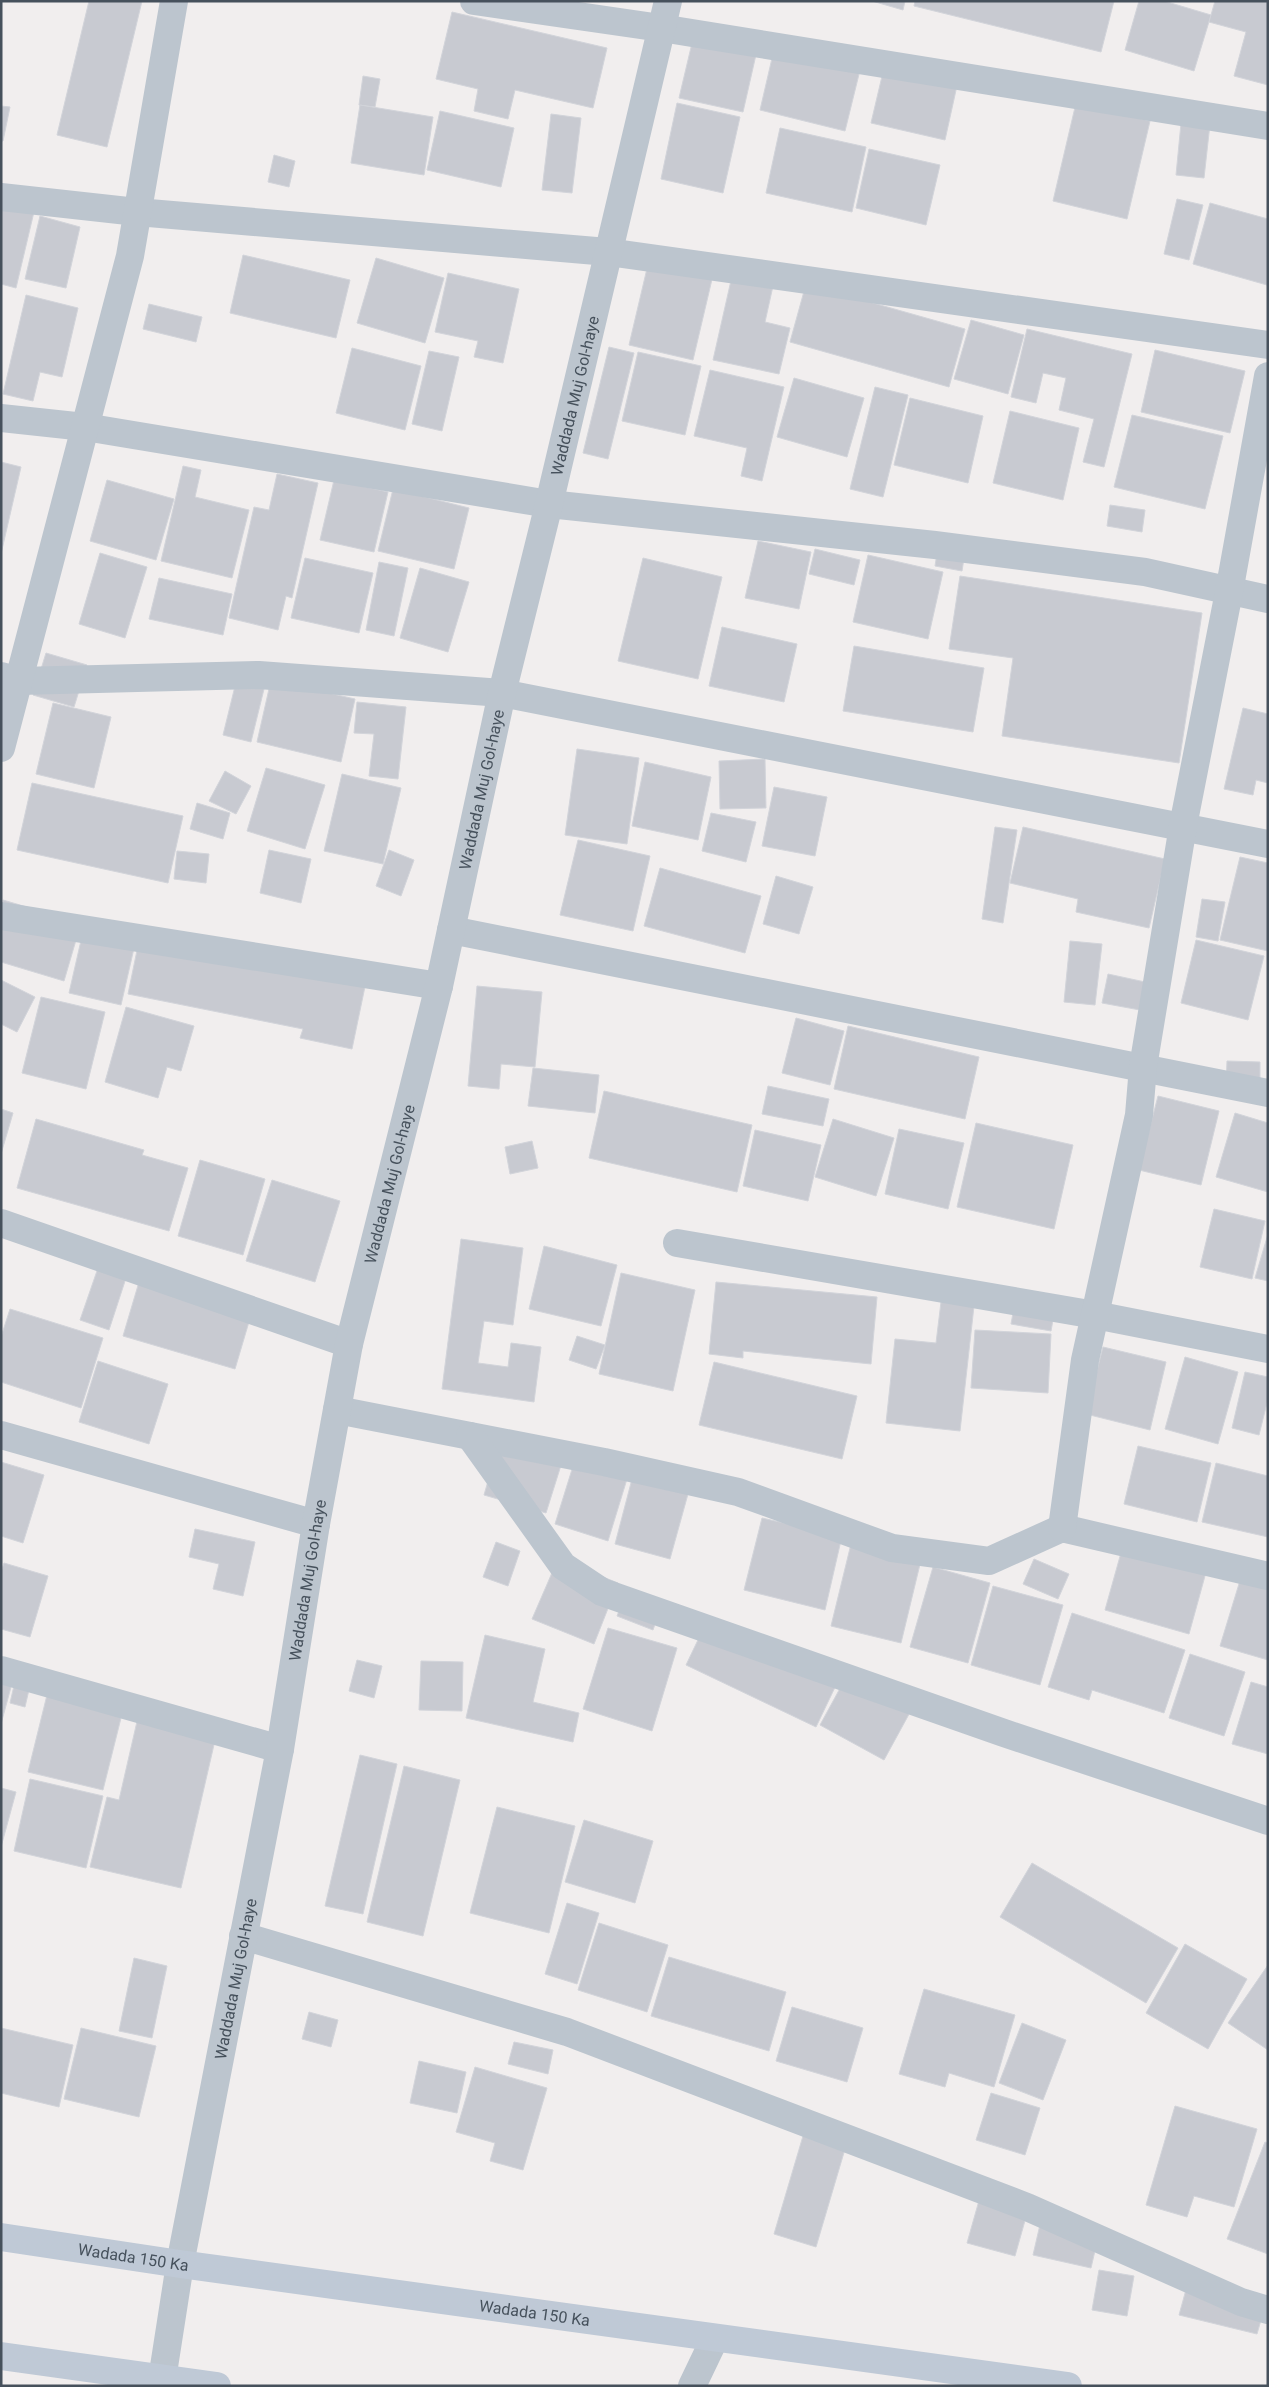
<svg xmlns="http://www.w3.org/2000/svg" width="1269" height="2387" viewBox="0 0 1269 2387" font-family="Roboto,sans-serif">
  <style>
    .building { fill: #c8cad1; stroke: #d2d4da }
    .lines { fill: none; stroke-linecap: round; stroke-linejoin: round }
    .street { stroke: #bcc5ce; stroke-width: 28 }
    .secondary { stroke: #bfc9d6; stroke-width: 28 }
    .labels { text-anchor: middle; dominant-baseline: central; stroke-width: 5; stroke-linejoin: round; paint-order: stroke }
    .street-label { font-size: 16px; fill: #46515c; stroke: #fff }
  </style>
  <rect width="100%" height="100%" fill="#f1eeee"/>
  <!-- building -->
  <g class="building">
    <polygon points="89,1 142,1 107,147 57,135"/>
    <polygon points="872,1 905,1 903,10"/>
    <polygon points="915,1 1114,1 1101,52 914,6"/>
    <polygon points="1139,1 1164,1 1211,15 1194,71 1125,50"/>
    <polygon points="1215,1 1268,1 1268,85 1234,76 1246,32 1209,22"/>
    <polygon points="452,12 607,48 593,108 515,90 508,119 474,111 478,89 436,79"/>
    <polygon points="697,22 760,37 743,112 679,98"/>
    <polygon points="776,41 862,62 845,131 760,110"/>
    <polygon points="887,55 960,72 945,140 871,123"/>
    <polygon points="363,76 380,79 375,107 359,105"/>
    <polygon points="677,103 740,117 723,193 661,179"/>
    <polygon points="1076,103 1150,121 1127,219 1053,201"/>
    <polygon points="360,105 433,117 424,175 351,163"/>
    <polygon points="1,106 10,107 3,141 1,141"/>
    <polygon points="440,111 514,128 501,187 427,170"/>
    <polygon points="1182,113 1211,115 1204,178 1176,175"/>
    <polygon points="551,114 581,118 572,193 542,190"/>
    <polygon points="780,128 866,147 852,212 766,193"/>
    <polygon points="869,149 940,165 926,225 856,208"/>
    <polygon points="274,155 295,161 289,187 268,182"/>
    <polygon points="38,195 16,288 1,284 1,204"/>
    <polygon points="1177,199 1203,205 1189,260 1164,254"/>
    <polygon points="1210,203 1268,219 1267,285 1193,264"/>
    <polygon points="40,216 80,227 66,288 25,279"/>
    <polygon points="243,255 350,280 336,338 230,313"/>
    <polygon points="376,258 444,278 425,343 357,323"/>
    <polygon points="649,260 713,275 693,360 629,345"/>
    <polygon points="448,273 519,289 503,363 474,357 478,341 435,332"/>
    <polygon points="732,276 773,286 765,322 790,328 779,374 713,360"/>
    <polygon points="806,284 965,329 949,387 790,342"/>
    <polygon points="26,295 78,308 62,377 40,372 33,401 3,394"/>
    <polygon points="149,304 202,317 196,342 143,329"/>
    <polygon points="971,320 1024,335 1008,394 954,379"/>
    <polygon points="1027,329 1132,354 1104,467 1083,462 1094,419 1059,410 1066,378 1043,373 1036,403 1011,397"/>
    <polygon points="609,347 634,353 608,459 583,453"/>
    <polygon points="352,348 421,366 405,430 336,413"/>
    <polygon points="1155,350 1245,371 1230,433 1141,412"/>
    <polygon points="429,351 459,357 442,431 412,424"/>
    <polygon points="638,352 701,366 685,435 622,421"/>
    <polygon points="710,370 784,387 762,481 741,476 747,448 694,436"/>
    <polygon points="794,378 864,398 847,457 777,437"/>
    <polygon points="875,387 908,395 883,497 850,489"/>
    <polygon points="910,398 983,416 968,483 894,465"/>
    <polygon points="1010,411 1079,428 1063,500 993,483"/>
    <polygon points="1132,415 1223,436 1205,509 1114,487"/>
    <polygon points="1,462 21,467 1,554"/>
    <polygon points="183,466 201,470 195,497 249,510 232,578 161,561"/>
    <polygon points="277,474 318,483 292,598 286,596 278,630 229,618 254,507 269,510"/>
    <polygon points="107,480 174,499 156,560 90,541"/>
    <polygon points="334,480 388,492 374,552 320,540"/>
    <polygon points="393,489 469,508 454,569 378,551"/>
    <polygon points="1110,505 1145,510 1142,532 1107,526"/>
    <polygon points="758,541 811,552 799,609 745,598"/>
    <polygon points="938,547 965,552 962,571 935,566"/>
    <polygon points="815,549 860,560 854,585 809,574"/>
    <polygon points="100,553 147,567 125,638 79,624"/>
    <polygon points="868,555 943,572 928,639 853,622"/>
    <polygon points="305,558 373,573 359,633 291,618"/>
    <polygon points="643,558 722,577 698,679 618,661"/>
    <polygon points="379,562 408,568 394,636 366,630"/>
    <polygon points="420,568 469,582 448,652 400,638"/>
    <polygon points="960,576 1202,613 1179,763 1002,736 1013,658 949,649"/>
    <polygon points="159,578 232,594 223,635 149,619"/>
    <polygon points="722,627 797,644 784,702 709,686"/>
    <polygon points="854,646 984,668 973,732 843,711"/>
    <polygon points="46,653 87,665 74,707 33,695"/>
    <polygon points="237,678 265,685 251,742 223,735"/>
    <polygon points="271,680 355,699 341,762 257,742"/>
    <polygon points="357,702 406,707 398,779 369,776 374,734 354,733"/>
    <polygon points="53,703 111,717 94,788 36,774"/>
    <polygon points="1243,708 1268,714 1268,783 1256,780 1253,795 1224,789"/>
    <polygon points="577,749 639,758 627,844 565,835"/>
    <polygon points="765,759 766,808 720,809 719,761"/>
    <polygon points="645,762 711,777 698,840 632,826"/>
    <polygon points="266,768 325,785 305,849 247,831"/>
    <polygon points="225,771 251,786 236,814 209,801"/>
    <polygon points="342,774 401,788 383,864 324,851"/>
    <polygon points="32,783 183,816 168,883 17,850"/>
    <polygon points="774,787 827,797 815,856 762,846"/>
    <polygon points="197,803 230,813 223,839 190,829"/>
    <polygon points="711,813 756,822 746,862 702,851"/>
    <polygon points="995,827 1017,830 1003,923 982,919"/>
    <polygon points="1023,827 1165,859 1149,928 1076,912 1078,899 1010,883"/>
    <polygon points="578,840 650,856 633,931 560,915"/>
    <polygon points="269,850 311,859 301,903 260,893"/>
    <polygon points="389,850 414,860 401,896 376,886"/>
    <polygon points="177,851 209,854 206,883 174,879"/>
    <polygon points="1240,857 1268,863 1268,951 1220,940"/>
    <polygon points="660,868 761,896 745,953 644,926"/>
    <polygon points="776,876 813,887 799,934 763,924"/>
    <polygon points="1202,899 1225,902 1218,941 1196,937"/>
    <polygon points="3,900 81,923 64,981 1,962"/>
    <polygon points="85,923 137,935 121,1005 69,993"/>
    <polygon points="141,931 367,977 352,1049 300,1038 303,1029 128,994"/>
    <polygon points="1196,940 1264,956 1248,1020 1181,1003"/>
    <polygon points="1070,941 1102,944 1095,1005 1064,1002"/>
    <polygon points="1108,974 1145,982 1140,1010 1102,1003"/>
    <polygon points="1,980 35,997 17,1032 1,1024"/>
    <polygon points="477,986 542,992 535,1067 501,1064 499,1089 468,1086"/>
    <polygon points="41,997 105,1012 86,1089 22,1073"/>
    <polygon points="126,1007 194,1026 181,1071 167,1067 158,1098 105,1082"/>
    <polygon points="796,1018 844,1031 830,1085 782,1073"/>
    <polygon points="848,1026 979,1057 965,1119 834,1089"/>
    <polygon points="1227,1061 1260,1062 1260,1087 1226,1086"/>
    <polygon points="533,1068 599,1075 595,1113 528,1106"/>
    <polygon points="768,1086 829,1099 823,1126 762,1114"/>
    <polygon points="604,1091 752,1125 737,1192 589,1158"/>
    <polygon points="1158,1096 1219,1111 1201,1185 1139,1170"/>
    <polygon points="1,1109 13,1113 1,1154"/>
    <polygon points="1235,1113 1268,1123 1268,1192 1216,1177"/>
    <polygon points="36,1119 144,1150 142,1155 188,1168 169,1231 17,1188"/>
    <polygon points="833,1119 894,1138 876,1196 815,1177"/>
    <polygon points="976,1123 1073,1145 1054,1229 957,1207"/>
    <polygon points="899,1129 964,1143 948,1209 885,1194"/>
    <polygon points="755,1130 821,1145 808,1201 743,1186"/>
    <polygon points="532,1141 538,1168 510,1174 505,1147"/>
    <polygon points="200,1160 265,1179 243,1255 178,1236"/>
    <polygon points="272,1180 340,1201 315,1282 246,1261"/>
    <polygon points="1214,1209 1265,1221 1252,1279 1200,1267"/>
    <polygon points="1268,1234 1268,1281 1255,1278"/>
    <polygon points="461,1239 523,1248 513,1325 484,1321 478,1363 508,1367 511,1343 541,1347 534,1402 442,1389"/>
    <polygon points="544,1246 617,1265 601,1326 529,1309"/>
    <polygon points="98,1268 126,1278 109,1330 80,1320"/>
    <polygon points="621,1273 695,1290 673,1391 599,1374"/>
    <polygon points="139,1282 251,1315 235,1369 123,1336"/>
    <polygon points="716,1282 877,1297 871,1364 743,1351 743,1358 709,1354"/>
    <polygon points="941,1302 974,1306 960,1431 886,1423 895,1339 936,1343"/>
    <polygon points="1015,1302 1055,1309 1051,1331 1011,1324"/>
    <polygon points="10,1309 103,1338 81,1408 1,1382 1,1337"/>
    <polygon points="975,1330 1051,1334 1048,1393 971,1388"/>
    <polygon points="577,1336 605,1345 596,1369 569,1360"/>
    <polygon points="1103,1347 1166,1362 1150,1430 1086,1414"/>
    <polygon points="1185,1357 1238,1372 1218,1444 1165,1429"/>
    <polygon points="98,1361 168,1384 149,1444 79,1422"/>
    <polygon points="714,1362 857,1396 842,1459 699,1425"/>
    <polygon points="1245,1372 1268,1377 1268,1399 1259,1435 1232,1428"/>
    <polygon points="499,1443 562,1462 546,1513 484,1495"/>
    <polygon points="1138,1446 1211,1463 1197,1522 1124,1504"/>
    <polygon points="1,1462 44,1475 23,1543 1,1536"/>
    <polygon points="574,1463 627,1479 608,1541 555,1524"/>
    <polygon points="1216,1463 1268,1476 1268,1537 1202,1522"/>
    <polygon points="632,1479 688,1494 670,1559 615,1544"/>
    <polygon points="762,1518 842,1536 825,1610 744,1590"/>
    <polygon points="195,1529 255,1542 243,1596 213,1589 219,1564 189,1557"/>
    <polygon points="496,1542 520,1551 508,1586 483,1577"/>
    <polygon points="1124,1542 1208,1565 1189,1634 1105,1610"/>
    <polygon points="851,1544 921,1560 901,1643 831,1626"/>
    <polygon points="558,1559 618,1583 594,1644 532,1619"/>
    <polygon points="1034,1559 1069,1574 1058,1599 1023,1584"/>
    <polygon points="4,1563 48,1576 30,1637 1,1629 1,1572"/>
    <polygon points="933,1567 990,1583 968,1663 910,1647"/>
    <polygon points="1242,1574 1268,1581 1268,1660 1220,1646"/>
    <polygon points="993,1586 1063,1605 1040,1685 971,1665"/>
    <polygon points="627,1591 662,1604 653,1630 617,1616"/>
    <polygon points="1072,1613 1185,1650 1164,1713 1092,1690 1089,1700 1048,1687"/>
    <polygon points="708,1619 838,1681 816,1727 686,1665"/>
    <polygon points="608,1628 677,1648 652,1731 583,1709"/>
    <polygon points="485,1635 545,1649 533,1702 579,1713 573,1742 466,1718"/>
    <polygon points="1190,1654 1245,1672 1224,1736 1169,1718"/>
    <polygon points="357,1660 382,1666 374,1698 349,1691"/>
    <polygon points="421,1661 463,1662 462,1711 419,1710"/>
    <polygon points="850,1670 914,1705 884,1760 820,1725"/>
    <polygon points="1,1673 14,1676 1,1724"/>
    <polygon points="16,1677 31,1681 25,1707 10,1703"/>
    <polygon points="1251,1682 1268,1687 1268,1754 1232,1744"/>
    <polygon points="47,1695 122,1714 103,1790 28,1772"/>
    <polygon points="141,1704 219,1723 181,1888 90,1867 107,1797 119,1800"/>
    <polygon points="360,1755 397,1764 363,1914 325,1906"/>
    <polygon points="404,1766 460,1780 423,1936 367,1922"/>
    <polygon points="30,1779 103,1796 86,1868 14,1851"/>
    <polygon points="1,1788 16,1792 1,1847"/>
    <polygon points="497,1807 575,1826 549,1933 470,1913"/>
    <polygon points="584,1820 653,1841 635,1903 565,1882"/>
    <polygon points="1032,1863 1178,1948 1146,2003 1000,1917"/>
    <polygon points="567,1903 599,1913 577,1984 545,1974"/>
    <polygon points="599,1923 668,1945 647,2012 578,1990"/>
    <polygon points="1185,1944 1247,1979 1208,2049 1146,2013"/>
    <polygon points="669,1957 786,1992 769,2051 651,2016"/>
    <polygon points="134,1958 167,1966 152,2038 119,2031"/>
    <polygon points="1268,1965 1268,2050 1228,2023"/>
    <polygon points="924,1989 1015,2015 994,2087 949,2073 945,2087 899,2074"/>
    <polygon points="792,2007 863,2028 847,2082 776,2061"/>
    <polygon points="309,2012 338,2020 331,2047 302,2039"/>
    <polygon points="1022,2023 1066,2040 1043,2100 999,2083"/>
    <polygon points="1,2028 73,2045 59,2107 1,2093"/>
    <polygon points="81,2028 156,2046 139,2117 64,2099"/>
    <polygon points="514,2042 553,2050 548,2074 508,2064"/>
    <polygon points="419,2061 466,2072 457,2113 410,2103"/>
    <polygon points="475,2067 547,2088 523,2170 490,2161 495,2143 456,2132"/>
    <polygon points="991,2093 1040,2108 1025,2155 976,2140"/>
    <polygon points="1175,2106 1257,2129 1234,2207 1194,2196 1187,2217 1146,2205"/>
    <polygon points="803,2136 845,2149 816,2247 774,2234"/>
    <polygon points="1265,2142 1268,2143 1268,2254 1227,2239"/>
    <polygon points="980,2197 1028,2210 1015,2256 967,2243"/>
    <polygon points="1042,2216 1100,2229 1091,2268 1033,2255"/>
    <polygon points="1099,2270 1134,2276 1127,2316 1092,2310"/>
    <polygon points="1187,2286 1265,2306 1257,2334 1179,2315"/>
  </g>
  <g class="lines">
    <!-- street -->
    <g class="street">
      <polyline points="474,1 661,28 1268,126"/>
      <polyline points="1,197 137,212 608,252 1268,345"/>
      <polyline points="1,418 85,427 549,504 935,545 1145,572 1268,599"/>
      <polyline points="1,676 19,681 259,675 502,693 1268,844"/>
      <polyline points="1,748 130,256 174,1"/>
      <polyline points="1,916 439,986"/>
      <polyline points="451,930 1268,1093"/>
      <polyline points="1,1223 349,1344"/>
      <polyline points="677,1243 1095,1315 1268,1349"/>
      <polyline points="337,1410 604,1462 738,1492 892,1548 989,1561 1062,1528 1268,1576"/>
      <polyline points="1,1435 316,1524"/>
      <polyline points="470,1436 563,1566 602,1592 1004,1733 1268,1821"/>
      <polyline points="1062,1528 1085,1360 1139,1115 1143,1067 1183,826 1229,592 1268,376"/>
      <polyline points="1,1670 280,1749"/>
      <polyline points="243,1936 567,2032 1027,2207 1241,2302 1268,2310"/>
      <path id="s1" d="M161,2386L180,2264L280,1749L316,1524L349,1344L439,986L502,693L549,504L668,1"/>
      <polyline points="692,2386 715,2338"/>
    </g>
    <!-- secondary -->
    <g class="secondary">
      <path id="s2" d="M1,2237L180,2264L1068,2386"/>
      <polyline points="1,2356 217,2386"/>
    </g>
  </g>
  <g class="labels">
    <!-- street labels -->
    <g class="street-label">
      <text stroke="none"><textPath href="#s1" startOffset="2034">Waddada Muj Gol-haye</textPath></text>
      <text stroke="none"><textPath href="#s1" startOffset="1629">Waddada Muj Gol-haye</textPath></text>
      <text stroke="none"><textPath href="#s1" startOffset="1224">Waddada Muj Gol-haye</textPath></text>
      <text stroke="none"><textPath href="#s1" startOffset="819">Waddada Muj Gol-haye</textPath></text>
      <text stroke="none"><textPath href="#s1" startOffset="414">Waddada Muj Gol-haye</textPath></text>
      <text stroke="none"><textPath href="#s2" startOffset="134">Wadada 150 Ka</textPath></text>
      <text stroke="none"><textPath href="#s2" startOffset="539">Wadada 150 Ka</textPath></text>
    </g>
  </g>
  <!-- border -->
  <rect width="1269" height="2387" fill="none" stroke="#46515c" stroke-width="5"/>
</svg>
